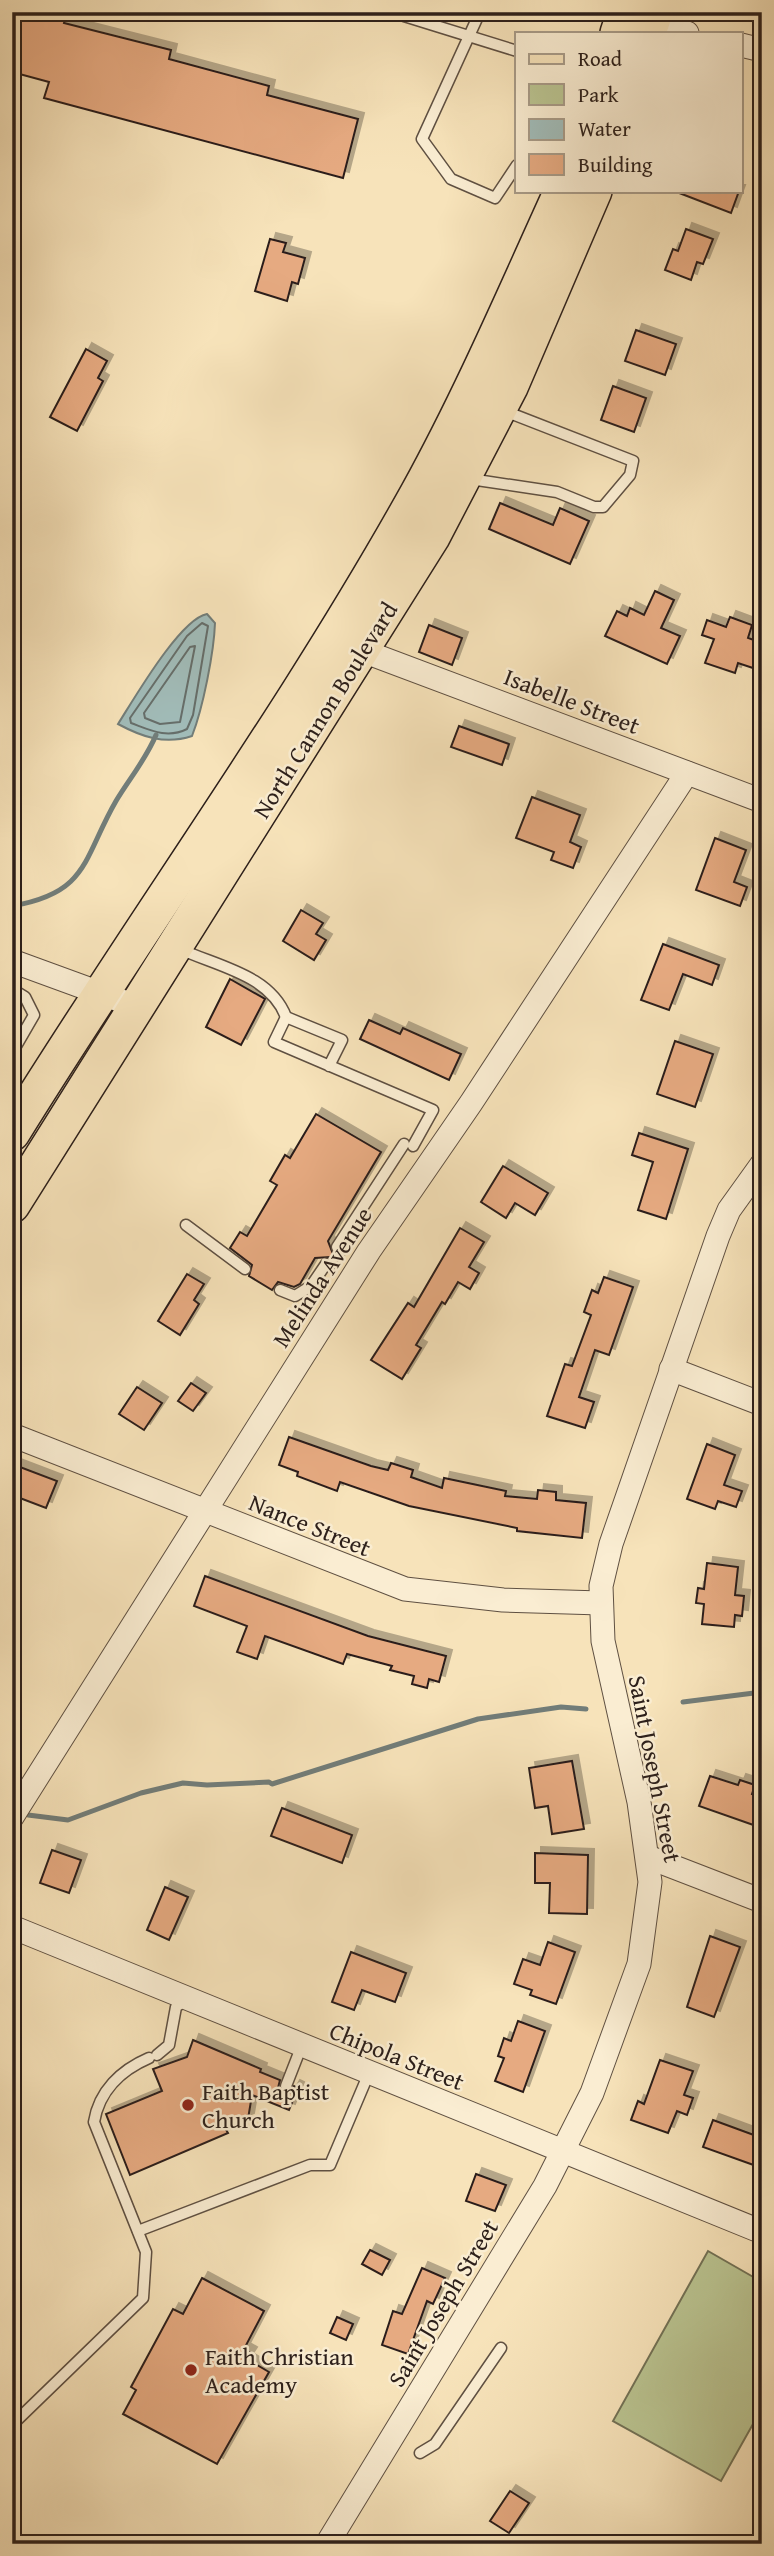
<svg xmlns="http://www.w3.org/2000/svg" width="774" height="2556" viewBox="0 0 774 2556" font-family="'Gentium Book Plus',serif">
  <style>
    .green { fill: #bac491; stroke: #737256; stroke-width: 2 }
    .water { fill: #a1bcb9; stroke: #727d79; stroke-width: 2 }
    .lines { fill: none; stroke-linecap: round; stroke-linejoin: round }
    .shore { stroke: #666e6a; stroke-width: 2 }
    .stream { stroke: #727d79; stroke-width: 5 }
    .building { fill: #e6aa81; stroke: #2c1f1a; stroke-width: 2; filter: url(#shadow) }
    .service-casing { stroke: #5f5042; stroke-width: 13 }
    .minor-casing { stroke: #5f5042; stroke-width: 25 }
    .primary-casing { stroke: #2c1f1a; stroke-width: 38 }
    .service { stroke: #faedd2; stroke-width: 10 }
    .minor { stroke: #faedd2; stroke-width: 23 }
    .primary { stroke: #f7e3ba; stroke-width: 35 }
    .poi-dot { fill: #8f2418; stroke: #faedd2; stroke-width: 2.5 }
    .labels { text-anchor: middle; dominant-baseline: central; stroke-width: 5; stroke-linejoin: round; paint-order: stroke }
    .street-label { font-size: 24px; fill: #2c1f1a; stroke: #faedd2 }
    .poi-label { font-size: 24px; fill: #2c1f1a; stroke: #faedd2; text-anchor: start }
  </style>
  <defs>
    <filter id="shadow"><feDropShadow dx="6" dy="-6" stdDeviation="0" flood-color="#0004"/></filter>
  </defs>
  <rect width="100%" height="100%" fill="#f7e3ba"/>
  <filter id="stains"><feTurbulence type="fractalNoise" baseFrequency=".00286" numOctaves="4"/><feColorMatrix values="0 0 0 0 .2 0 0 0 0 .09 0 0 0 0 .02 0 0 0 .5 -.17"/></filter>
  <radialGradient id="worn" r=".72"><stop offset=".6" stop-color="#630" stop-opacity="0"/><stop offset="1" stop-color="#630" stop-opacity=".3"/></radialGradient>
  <!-- green -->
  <polygon class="green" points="708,2251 762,2282 762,2408 721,2481 613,2421"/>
  <!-- water -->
  <path class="water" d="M207,614L215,623C214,652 203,708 192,736C165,745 142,737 118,724C134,699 180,619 207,614Z"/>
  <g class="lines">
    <!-- shore -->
    <g class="shore">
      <path d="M202,623L208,626L193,715L187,729C167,739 150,730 131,723L130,718L187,636Z"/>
      <polygon points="195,646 180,722 160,724 145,718 144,713 190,647"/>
    </g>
    <!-- stream -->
    <g class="stream">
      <path d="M12,906C89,893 83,858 116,801C130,778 146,759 156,735"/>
      <polyline points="683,1702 762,1692"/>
      <polyline points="28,1815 68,1820 141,1793 183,1783 207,1785 269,1782 272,1784 478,1719 561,1707 586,1709"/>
    </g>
  </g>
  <!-- building -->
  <g class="building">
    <polygon points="12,12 67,12 64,23 171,50 169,59 269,86 267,95 358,119 343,178 44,98 49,82 12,72"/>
    <polygon points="674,191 739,191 731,213"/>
    <polygon points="686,229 713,239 703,264 697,262 691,280 665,270 673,249 678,251"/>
    <polygon points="270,239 286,243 283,252 305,258 298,284 292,282 287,301 255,291"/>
    <polygon points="636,330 676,344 665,375 625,361"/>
    <polygon points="86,349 107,361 98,378 103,381 77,431 50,417"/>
    <polygon points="613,386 646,398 634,432 601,420"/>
    <polygon points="500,503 553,525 560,508 589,521 570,564 489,529"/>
    <polygon points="655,591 674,600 661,628 680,636 667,664 605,636 617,611 627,616 630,608 644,615"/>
    <polygon points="730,617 752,625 748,638 762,643 762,671 738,663 735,673 705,663 714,639 702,635 707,620 726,627"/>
    <polygon points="429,625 462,638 452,665 419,652"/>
    <polygon points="459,726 509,744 502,765 451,747"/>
    <polygon points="532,797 580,815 570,842 581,847 573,868 551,860 554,852 516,838"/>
    <polygon points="715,838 746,850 734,882 747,887 740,906 696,890"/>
    <polygon points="301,910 323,923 316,934 326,940 314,960 283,941"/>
    <polygon points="663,944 719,965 712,985 683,974 669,1010 641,1000"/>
    <polygon points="230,979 265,999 241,1045 206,1027"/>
    <polygon points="369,1020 400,1034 403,1028 461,1054 449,1080 360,1039"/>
    <polygon points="675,1041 713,1054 695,1107 657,1094"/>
    <polygon points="316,1114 381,1152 328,1241 333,1254 344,1251 334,1269 330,1257 315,1258 300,1284 294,1287 278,1282 272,1290 249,1276 252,1265 230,1248 240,1232 247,1236 277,1185 270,1181 285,1155 290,1158"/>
    <polygon points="639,1133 688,1149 666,1219 638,1210 653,1162 632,1155"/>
    <polygon points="503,1166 548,1193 535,1215 515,1203 506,1218 481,1202"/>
    <polygon points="460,1228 484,1242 469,1267 479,1273 470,1289 458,1282 445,1304 442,1302 416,1345 421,1348 402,1379 371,1360 408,1303 414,1307"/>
    <polygon points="187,1274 204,1284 194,1300 199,1304 180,1335 158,1321"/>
    <polygon points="604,1277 633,1287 609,1355 595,1350 579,1397 594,1402 585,1428 547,1416 565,1364 572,1366 591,1315 584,1312 592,1290 598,1293"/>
    <polygon points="191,1383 206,1393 193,1411 178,1401"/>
    <polygon points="137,1387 162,1403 144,1430 119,1414"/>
    <polygon points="289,1437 371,1466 388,1470 391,1463 413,1470 411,1477 442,1488 444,1478 506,1491 505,1496 537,1499 538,1490 556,1492 556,1500 586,1503 582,1538 517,1531 517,1528 409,1506 340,1482 337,1491 297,1476 298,1472 279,1465"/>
    <polygon points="707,1444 735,1455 724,1485 742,1491 736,1507 718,1501 715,1509 687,1499"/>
    <polygon points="12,1464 57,1481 46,1508 12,1495"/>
    <polygon points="707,1563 738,1567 735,1595 744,1596 742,1616 735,1615 734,1627 702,1624 704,1604 696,1603 698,1588 704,1589"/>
    <polygon points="205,1576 368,1636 446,1656 439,1682 429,1679 427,1688 412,1684 414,1676 390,1670 392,1666 347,1654 343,1664 265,1636 257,1659 237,1652 247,1626 194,1606"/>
    <polygon points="572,1761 584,1829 552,1834 548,1806 535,1808 529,1768"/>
    <polygon points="710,1776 738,1785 740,1780 755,1785 752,1794 762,1797 762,1828 699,1806"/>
    <polygon points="282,1808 352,1835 342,1863 271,1836"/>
    <polygon points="52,1850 81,1860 69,1893 40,1883"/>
    <polygon points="535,1853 588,1855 587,1914 549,1913 550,1883 535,1883"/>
    <polygon points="165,1887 188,1897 169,1940 147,1930"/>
    <polygon points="710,1936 740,1947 714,2017 687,2007"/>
    <polygon points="548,1942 575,1952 556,2004 530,1995 532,1990 514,1984 523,1959 540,1965"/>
    <polygon points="351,1952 406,1973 395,2002 362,1990 354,2010 332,2002"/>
    <polygon points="518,2021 545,2031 523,2092 495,2081 504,2058 498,2056 504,2038 511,2041"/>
    <polygon points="193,2040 261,2069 260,2072 280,2080 278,2088 283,2093 290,2093 294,2086 298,2088 289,2110 252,2095 248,2119 225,2128 228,2133 130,2175 106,2114 162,2091 153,2069 187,2057"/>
    <polygon points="660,2060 693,2071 684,2095 693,2098 687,2115 677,2111 668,2133 631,2120 638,2101 644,2104"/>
    <polygon points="713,2120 762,2138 762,2168 703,2147"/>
    <polygon points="476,2174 506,2185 495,2211 466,2201"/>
    <polygon points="370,2250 390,2260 382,2275 362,2264"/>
    <polygon points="422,2268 445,2278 433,2304 427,2301 408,2354 382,2345 393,2311 402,2314"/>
    <polygon points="202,2278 264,2311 244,2349 251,2353 247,2359 269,2372 217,2464 123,2414 136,2390 131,2387 173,2309 183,2314"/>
    <polygon points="337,2317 353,2324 346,2340 330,2333"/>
    <polygon points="510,2491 529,2503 509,2533 490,2521"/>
  </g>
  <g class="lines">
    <defs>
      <g id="service">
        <polyline points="480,12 422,139 451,179 495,198 517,165"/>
        <polyline points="404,16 517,51"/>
        <polyline points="470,479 557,492 594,507 603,507 630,475 633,461 502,410"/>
        <path d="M178,948C215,966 270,974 286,1017"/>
        <polyline points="12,989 25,997 34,1015 12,1053"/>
        <polyline points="329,1066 342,1040 286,1017 274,1042 433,1110 413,1146"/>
        <polyline points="186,1225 245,1269"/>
        <polyline points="337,1247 404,1144"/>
        <polyline points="280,1290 295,1296 311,1286 326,1264"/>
        <polyline points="157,2055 169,2045 176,2007 186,2000"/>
        <polyline points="286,2086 302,2045"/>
        <polyline points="138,2231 310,2165 330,2165 369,2073"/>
        <path d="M12,2425L143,2298L146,2252L94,2122C99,2091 121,2070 149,2058"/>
        <polyline points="420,2453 435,2444 501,2348"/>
      </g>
      <g id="minor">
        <polyline points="651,25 687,33"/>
        <polyline points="741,45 762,50"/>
        <polyline points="363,651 762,801"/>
        <polyline points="12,961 138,1007"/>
        <polyline points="671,1369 762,1404"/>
        <polyline points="12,1435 405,1589 503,1600 601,1603"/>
        <polyline points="12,1817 369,1251 471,1103 687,773"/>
        <polyline points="648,1857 762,1901"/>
        <polyline points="12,1927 762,2232"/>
        <polyline points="327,2544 545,2186 592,2093 639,1964 650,1882 639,1802 603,1641 601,1586 611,1544 718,1236 729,1210 762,1164"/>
      </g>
      <g id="primary">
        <polyline points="618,33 625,12"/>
        <polyline points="648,33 655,12"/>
        <path d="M12,1133C145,918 295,714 418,493C472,395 516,292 562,191"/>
        <polyline points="12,1205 432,537 510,387 594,191"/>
      </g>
    </defs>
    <!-- service casing -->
    <use href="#service" class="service-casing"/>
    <!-- minor casing -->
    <use href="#minor" class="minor-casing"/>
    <!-- primary casing -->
    <use href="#primary" class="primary-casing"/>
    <!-- service -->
    <use href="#service" class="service"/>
    <!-- minor -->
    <use href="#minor" class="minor"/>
    <!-- primary -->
    <use href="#primary" class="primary"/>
  </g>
  <!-- markers -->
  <g class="poi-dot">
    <circle cx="188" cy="2105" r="7"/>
    <circle cx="191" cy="2370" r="7"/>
  </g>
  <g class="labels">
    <!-- street labels -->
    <g class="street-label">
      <text transform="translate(572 701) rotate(21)">Isabelle Street</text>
      <text transform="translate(325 710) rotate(-58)">North Cannon Boulevard</text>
      <text transform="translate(322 1277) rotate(-57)">Melinda Avenue</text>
      <text transform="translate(310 1525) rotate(22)">Nance Street</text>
      <text transform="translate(655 1769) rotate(79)">Saint Joseph Street</text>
      <text transform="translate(397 2056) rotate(22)">Chipola Street</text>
      <text transform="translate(443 2303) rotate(-59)">Saint Joseph Street</text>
    </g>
    <!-- poi labels -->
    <g class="poi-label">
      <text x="202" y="2091">Faith Baptist<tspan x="202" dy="28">Church</tspan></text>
      <text x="205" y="2356">Faith Christian<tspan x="205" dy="28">Academy</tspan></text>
    </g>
  </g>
  <!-- margin -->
  <rect width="774" height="2556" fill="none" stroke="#f7e3ba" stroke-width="42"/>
  <rect x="14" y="14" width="746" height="2528" fill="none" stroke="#2c1f1a" stroke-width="3.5"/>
  <rect x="21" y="21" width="732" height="2514" fill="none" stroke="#2c1f1a" stroke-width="2"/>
  <!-- legend -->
  <rect x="515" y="32" width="228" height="161" fill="#faedd2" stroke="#a89b88" stroke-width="2"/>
  <rect x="529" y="54" width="35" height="10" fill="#f7e3ba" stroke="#a89b88" stroke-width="2"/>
  <text x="578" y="66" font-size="21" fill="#2c1f1a">Road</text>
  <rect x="529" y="84" width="35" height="21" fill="#bac491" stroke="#a89b88" stroke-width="2"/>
  <text x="578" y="102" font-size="21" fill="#2c1f1a">Park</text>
  <rect x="529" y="119" width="35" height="21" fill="#a1bcb9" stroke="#a89b88" stroke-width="2"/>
  <text x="578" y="136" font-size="21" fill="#2c1f1a">Water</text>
  <rect x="529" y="154" width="35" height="21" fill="#e6aa81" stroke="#a89b88" stroke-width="2"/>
  <text x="578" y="172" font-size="21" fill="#2c1f1a">Building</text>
  <rect width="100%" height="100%" filter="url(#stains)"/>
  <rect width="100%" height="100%" fill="url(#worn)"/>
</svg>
